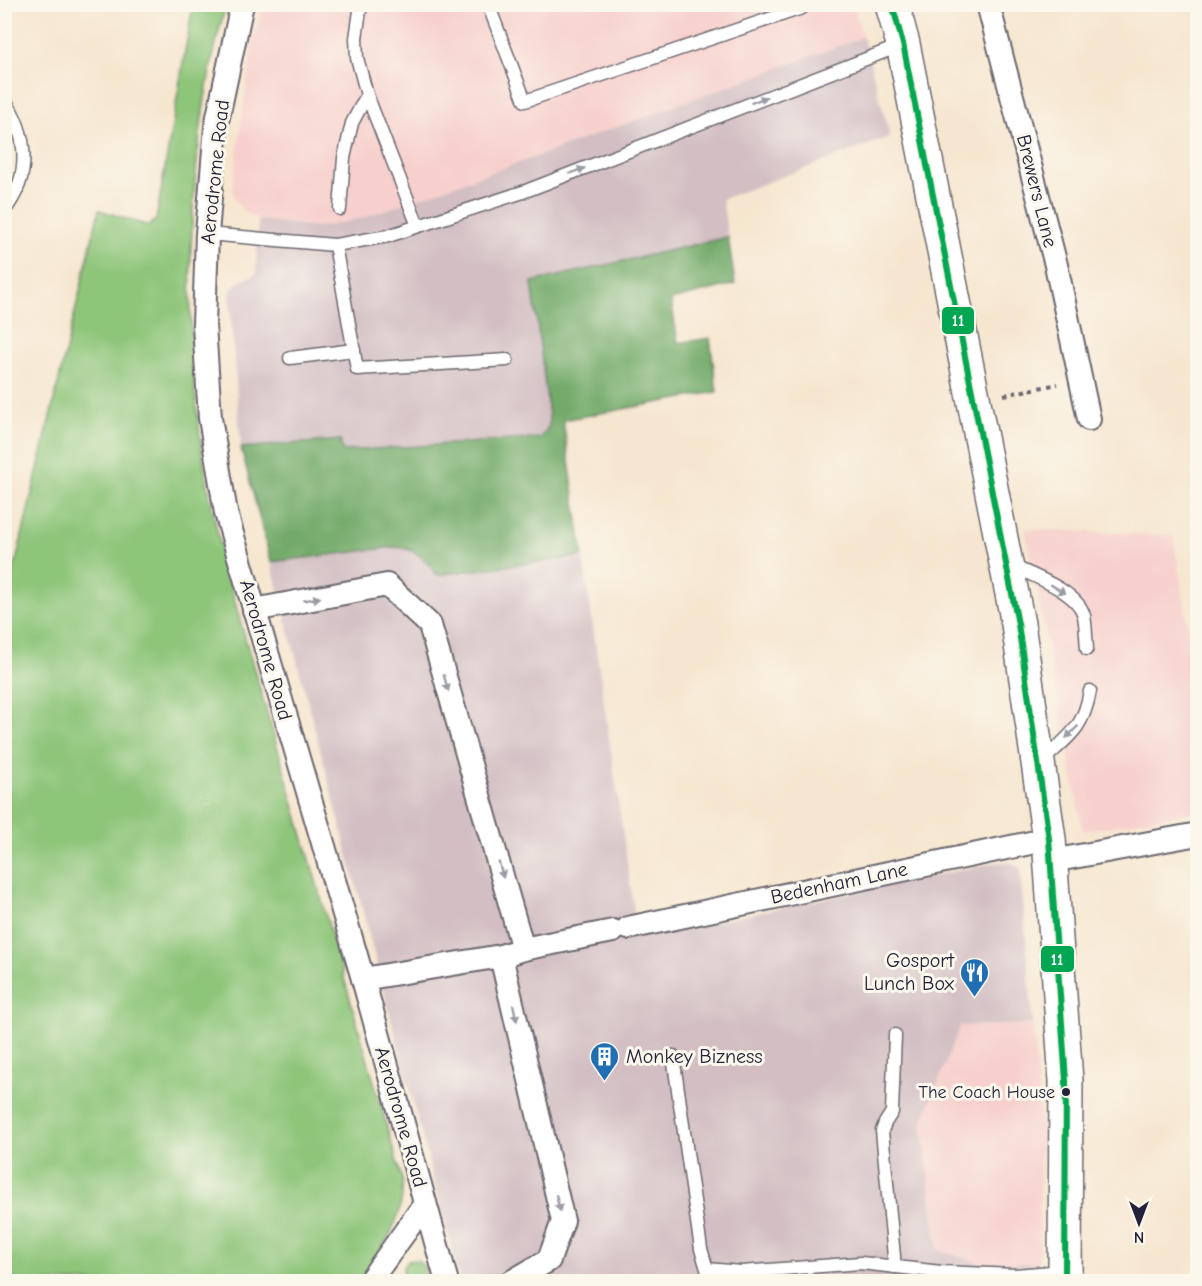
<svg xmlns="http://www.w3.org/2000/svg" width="1202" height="1286" viewBox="0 0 1202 1286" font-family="'Comic Neue',sans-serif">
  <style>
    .built { fill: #f7d0cd }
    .industrial { fill: #d2bec3 }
    .green { fill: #8dc579; stroke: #58745a; stroke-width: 1.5 }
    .forest { fill: #72aa69; stroke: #4a6652; stroke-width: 1.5 }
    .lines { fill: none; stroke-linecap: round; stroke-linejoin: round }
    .service-casing { stroke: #6c676f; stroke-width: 15 }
    .minor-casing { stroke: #6c676f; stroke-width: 26 }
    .primary-casing { stroke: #6c676f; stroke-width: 36 }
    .path { stroke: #6c676f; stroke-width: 4; stroke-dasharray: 4.5 4.5; stroke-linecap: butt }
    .service { stroke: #fff; stroke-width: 12 }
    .minor { stroke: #fff; stroke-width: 22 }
    .primary { stroke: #fff; stroke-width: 33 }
    .bus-1-casing { stroke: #fbf7ec; stroke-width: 10 }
    .bus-1 { stroke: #00a651; stroke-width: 6 }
    .oneway { fill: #9c9ca7 }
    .bus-dot { fill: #22223b; stroke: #fbf7ec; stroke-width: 2 }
    .labels { text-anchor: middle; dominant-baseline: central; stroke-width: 6; stroke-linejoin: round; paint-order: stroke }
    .bus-label { font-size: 18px; fill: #22223b; stroke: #fbf7ec; text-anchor: end }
    .street-label { font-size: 20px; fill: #22223b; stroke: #fbf7ec }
    .poi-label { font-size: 20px; fill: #22223b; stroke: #fbf7ec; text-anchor: end }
    .line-badge { stroke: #fbf7ec; stroke-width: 2 }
    .badge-label { font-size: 16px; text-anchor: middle; font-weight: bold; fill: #fff }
  </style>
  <rect width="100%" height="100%" fill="#fbf7ec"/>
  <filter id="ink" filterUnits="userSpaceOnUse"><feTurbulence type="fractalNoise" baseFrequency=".0167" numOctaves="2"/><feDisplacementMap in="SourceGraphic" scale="12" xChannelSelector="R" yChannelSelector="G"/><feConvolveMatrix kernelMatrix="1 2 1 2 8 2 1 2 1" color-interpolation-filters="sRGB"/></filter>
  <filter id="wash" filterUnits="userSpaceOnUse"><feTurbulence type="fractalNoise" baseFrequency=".008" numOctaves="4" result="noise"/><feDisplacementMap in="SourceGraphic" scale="24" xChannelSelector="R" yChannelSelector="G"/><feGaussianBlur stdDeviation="1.35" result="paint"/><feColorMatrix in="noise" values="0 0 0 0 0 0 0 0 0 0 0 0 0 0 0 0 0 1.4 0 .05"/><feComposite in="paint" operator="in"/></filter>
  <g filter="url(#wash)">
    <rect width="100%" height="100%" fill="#f6e6cf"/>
    <!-- built -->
    <g class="built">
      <polygon points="263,5 853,5 863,37 532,158 362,218 337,224 317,227 258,220 245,212 237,203 232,190 253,40"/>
      <polygon points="1025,529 1173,536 1197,677 1197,811 1083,831"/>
      <polygon points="1033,1024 1041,1127 1039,1263 980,1263 938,1251 922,1123 960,1026"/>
    </g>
    <!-- industrial -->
    <polygon class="industrial" points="863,37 890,137 722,199 728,237 543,281 638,938 992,863 1005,862 1012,863 1020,868 1033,1024 960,1026 922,1123 938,1250 980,1263 1039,1263 1038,1281 460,1281 271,562 282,536 241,448 230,302 231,290 237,283 256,274 258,220 317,227 337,224 362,218 532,158"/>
    <!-- green -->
    <g class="green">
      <path d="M193,5H226C210,59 201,114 196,171C186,278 189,385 209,491C227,588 259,683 286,777C325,911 363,1045 402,1179C406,1219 381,1251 358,1281L5,1282V608L99,210L149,226L156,220Z"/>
      <polygon points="417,1260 424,1267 428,1281 403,1281 403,1267 408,1261"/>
    </g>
    <!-- forest -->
    <path class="forest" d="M728,237L735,284L671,300L678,343L710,338L717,392L563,420L583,556L437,575C426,559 415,548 395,547L271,562L241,448L340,440L343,451L541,438L549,426V416L532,282Z"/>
  </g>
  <g filter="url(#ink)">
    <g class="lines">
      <defs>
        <g id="service">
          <polyline points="361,4 356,38 357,58 367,95 418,226"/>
          <polyline points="488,4 525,101 802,8"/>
          <path d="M4,99C28,134 32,176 4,211"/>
          <polyline points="340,209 344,158 352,123 367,95"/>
          <polyline points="207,234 335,245 388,236 523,192 902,45"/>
          <polyline points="335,245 357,369 507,360"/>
          <polyline points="290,358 354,350"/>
          <path d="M1010,565C1031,575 1078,591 1084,616C1086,626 1086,639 1087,649"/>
          <path d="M1042,761C1069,736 1083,730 1090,691"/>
          <polyline points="895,1035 892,1112 885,1123 882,1131 895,1267"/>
          <polyline points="673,1056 701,1249 707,1269 741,1272 861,1263 941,1272 1015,1275 1064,1271"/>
        </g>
        <g id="minor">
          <polyline points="242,4 216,126 207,234 204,325 210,418 226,513 363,979 447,1282"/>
          <polyline points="988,4 1056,265 1089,419"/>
          <polyline points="254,610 387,585 430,625 523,949"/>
          <polyline points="1052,861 1198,834"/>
          <polyline points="628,928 1049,839"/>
          <polyline points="501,956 563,1221 549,1260 511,1282"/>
          <polyline points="363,979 501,956 523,949 613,931"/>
          <polyline points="369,1282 425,1204"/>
        </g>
        <polyline id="primary" points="892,4 903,44 1018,624 1049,839 1066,1081 1065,1282"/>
      </defs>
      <!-- service casing -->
      <use href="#service" class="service-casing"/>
      <!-- minor casing -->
      <use href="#minor" class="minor-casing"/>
      <!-- primary casing -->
      <use href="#primary" class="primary-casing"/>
      <!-- path -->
      <polyline class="path" points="1004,395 1058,384"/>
      <!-- service -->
      <use href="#service" class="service"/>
      <!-- minor -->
      <use href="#minor" class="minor"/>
      <!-- primary -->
      <use href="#primary" class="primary"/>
      <defs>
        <polyline id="bus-1" points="892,4 903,44 1018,624 1049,839 1066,1081 1065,1282"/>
      </defs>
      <!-- bus-1 casing -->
      <use href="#bus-1" class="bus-1-casing"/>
      <!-- bus-1 -->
      <use href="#bus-1" class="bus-1"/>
    </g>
    <!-- one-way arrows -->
    <defs><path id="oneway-solid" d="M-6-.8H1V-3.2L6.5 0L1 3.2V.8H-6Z" transform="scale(1.5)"/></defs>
    <g class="oneway">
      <use href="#oneway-solid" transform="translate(759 100) rotate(-21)"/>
      <use href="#oneway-solid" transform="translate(577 171) rotate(-21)"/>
      <use href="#oneway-solid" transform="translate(1058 589) rotate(31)"/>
      <use href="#oneway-solid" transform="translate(312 599) rotate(-10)"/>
      <use href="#oneway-solid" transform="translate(446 683) rotate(74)"/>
      <use href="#oneway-solid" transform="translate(1072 732) rotate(135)"/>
      <use href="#oneway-solid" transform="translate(501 870) rotate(74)"/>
      <use href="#oneway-solid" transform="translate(515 1013) rotate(77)"/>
      <use href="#oneway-solid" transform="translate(558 1203) rotate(77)"/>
    </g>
  </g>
  <!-- icons -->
  <defs>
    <symbol id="restaurant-pin" viewBox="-11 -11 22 30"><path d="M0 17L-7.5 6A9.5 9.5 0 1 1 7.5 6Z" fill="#1f6fb2" stroke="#fbf7ec"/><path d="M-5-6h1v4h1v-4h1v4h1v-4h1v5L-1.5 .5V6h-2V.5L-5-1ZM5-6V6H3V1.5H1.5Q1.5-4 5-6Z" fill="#fff"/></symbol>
    <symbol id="building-pin" viewBox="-11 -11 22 30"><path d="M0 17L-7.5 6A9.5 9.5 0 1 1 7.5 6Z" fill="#1f6fb2" stroke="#fbf7ec"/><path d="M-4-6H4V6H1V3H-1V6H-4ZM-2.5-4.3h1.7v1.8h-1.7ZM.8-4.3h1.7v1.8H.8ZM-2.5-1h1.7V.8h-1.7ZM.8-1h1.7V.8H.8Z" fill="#fff"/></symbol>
  </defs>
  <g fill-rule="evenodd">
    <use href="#restaurant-pin" x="958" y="956" width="33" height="45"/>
    <use href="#building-pin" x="588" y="1040" width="33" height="45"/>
  </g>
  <!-- markers -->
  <circle class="bus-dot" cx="1066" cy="1092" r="5"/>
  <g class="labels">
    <!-- bus labels -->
    <g class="bus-label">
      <text x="1055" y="1092">The Coach House</text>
    </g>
    <!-- street labels -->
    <g class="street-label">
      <text transform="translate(215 172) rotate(-84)">Aerodrome Road</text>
      <text transform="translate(1037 191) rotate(76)">Brewers Lane</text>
      <text transform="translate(266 650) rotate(74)">Aerodrome Road</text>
      <text transform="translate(839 883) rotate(-12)">Bedenham Lane</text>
      <text transform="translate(401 1117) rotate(74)">Aerodrome Road</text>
    </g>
    <!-- poi labels -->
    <g class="poi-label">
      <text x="954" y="960">Gosport<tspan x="954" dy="23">Lunch Box</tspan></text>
      <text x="626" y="1056" text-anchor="start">Monkey Bizness</text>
    </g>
  </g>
  <g class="line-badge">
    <rect x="941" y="306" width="34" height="29" rx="6" fill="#00a651"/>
    <rect x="1040" y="945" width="35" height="28" rx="6" fill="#00a651"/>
  </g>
  <g class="badge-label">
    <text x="958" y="326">11</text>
    <text x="1057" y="965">11</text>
  </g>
  <!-- margin -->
  <rect width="1202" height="1286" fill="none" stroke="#fbf7ec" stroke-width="24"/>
  <!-- north arrow -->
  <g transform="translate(1139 1223) rotate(180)" stroke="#fbf7ec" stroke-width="4.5" paint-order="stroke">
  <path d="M0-4.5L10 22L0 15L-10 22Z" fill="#22223b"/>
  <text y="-9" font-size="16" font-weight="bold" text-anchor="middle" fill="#22223b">N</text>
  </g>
</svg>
